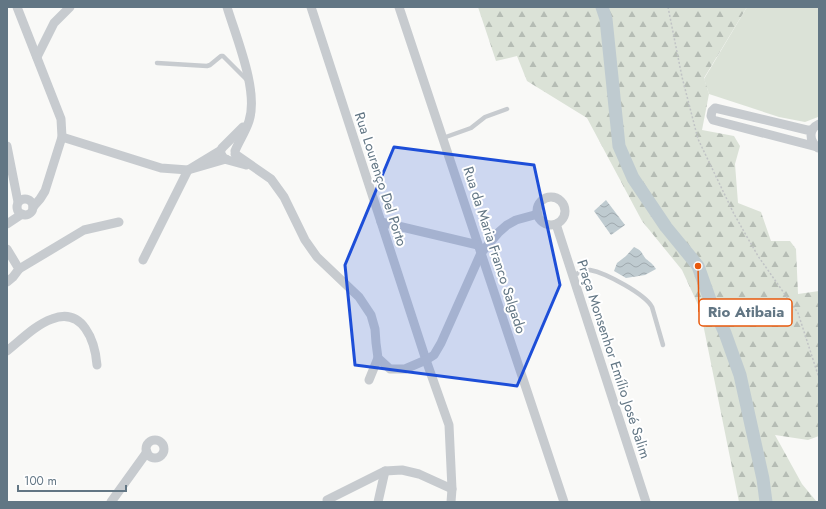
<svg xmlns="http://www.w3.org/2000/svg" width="826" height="509" viewBox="0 0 826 509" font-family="Jost,sans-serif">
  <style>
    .green { fill: #dbe2d7 }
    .forest { fill: url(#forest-firs) }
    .water { fill: url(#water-waves) }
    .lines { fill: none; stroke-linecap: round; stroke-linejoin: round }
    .river { stroke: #bfcbd0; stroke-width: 13 }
    .path { stroke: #c0c3c5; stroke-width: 1.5; stroke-dasharray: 2 2; stroke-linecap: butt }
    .lane { stroke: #c7cbcf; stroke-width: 4.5 }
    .street { stroke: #c7cbcf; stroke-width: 9 }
    .marked { fill: #1d4ed8; fill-opacity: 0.2; stroke: #1d4ed8; stroke-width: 3; stroke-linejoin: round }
    .labels { text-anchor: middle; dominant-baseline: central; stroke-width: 4; stroke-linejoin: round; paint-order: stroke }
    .street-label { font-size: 14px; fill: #627684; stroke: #fff }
    .leader { fill: none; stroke: #e8590c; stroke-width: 1.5 }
    .callout-dot { fill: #e8590c; stroke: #fff; stroke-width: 1.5 }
    .callout { fill: #fff; stroke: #e8590c; stroke-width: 1.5 }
    .callout-label { font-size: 15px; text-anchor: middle; font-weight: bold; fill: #627684 }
  </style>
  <defs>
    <pattern id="forest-firs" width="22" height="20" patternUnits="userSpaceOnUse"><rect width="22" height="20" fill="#dbe2d7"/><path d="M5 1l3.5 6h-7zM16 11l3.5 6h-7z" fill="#b5bcb4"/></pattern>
    <pattern id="water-waves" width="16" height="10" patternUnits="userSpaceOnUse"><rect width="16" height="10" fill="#bfcbd0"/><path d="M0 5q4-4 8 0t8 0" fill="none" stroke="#9fa9ae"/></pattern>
  </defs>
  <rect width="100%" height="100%" fill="#f9f9f7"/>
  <!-- green -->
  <polygon class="green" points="747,7 819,7 819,113 818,117 805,122 779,117 709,94 704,79"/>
  <!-- forest -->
  <polygon class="forest" points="478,7 747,7 704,78 709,94 702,130 734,136 740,146 735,164 738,203 761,212 771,241 790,241 796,249 798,294 819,291 819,436 808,440 775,435 802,484 817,502 739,502 700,309 682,270 642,221 587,118 527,81 517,56 496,61"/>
  <!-- water -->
  <g class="water">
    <polygon points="606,200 625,225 611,235 594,211"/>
    <path d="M634,247C643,251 641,253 646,259C650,262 653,264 656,269L645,275L626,278L614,271L617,263L626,256Z"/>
  </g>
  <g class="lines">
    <!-- river -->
    <polyline class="river" points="602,7 606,19 619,146 633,178 666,227 698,266 710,300 725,333 740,375 763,479 766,502"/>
    <!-- path -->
    <polyline class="path" points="668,7 682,77 698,139 734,214 758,256 798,313 819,378"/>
    <!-- lane -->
    <g class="lane">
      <polyline points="157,63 207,66 210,65 221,56 223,56 247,80"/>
      <polyline points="443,138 471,128 485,117 507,109"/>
      <path d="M572,276C578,273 585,270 590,270C606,273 645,294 652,307L663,345"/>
    </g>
    <!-- street -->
    <g class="street">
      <polyline points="17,7 61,119 62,137 45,191 40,199 33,207"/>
      <path d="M227,7C236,37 259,91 249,121C246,131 239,141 235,151"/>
      <polyline points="311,7 426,360 449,425 452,489 451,502"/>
      <polyline points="399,7 564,502"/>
      <polyline points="37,57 54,23 70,7"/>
      <polyline points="243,127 222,148 220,152 224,159 246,165"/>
      <polyline points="812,130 807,130 715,108 712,111 711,116 713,120 817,147"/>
      <polyline points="62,137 161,168 188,170 226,159"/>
      <polyline points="7,146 18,202"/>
      <path d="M818,148C809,141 808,129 819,124"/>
      <polyline points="235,154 271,179 284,197 305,240 317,257 359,297 371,315 375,329 376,343 378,358 390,369 405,369 426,360 434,355 441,343 481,253 499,232 507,225 516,220 538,214"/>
      <circle cx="551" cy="211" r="14"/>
      <circle cx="25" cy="207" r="8"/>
      <polyline points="381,222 478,245"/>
      <polyline points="7,224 22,214"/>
      <polyline points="556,224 646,502"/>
      <polyline points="7,249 19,269 13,277 7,282"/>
      <polyline points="143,260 188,170 221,150"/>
      <polyline points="19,269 84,230 119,222"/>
      <path d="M7,351C21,340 35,325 52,319C83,307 95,341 97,365"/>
      <polyline points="369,380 378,358"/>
      <circle cx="155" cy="449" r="9"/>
      <polyline points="327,500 385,471 402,470 419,474 452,489"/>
      <polyline points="111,502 147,452"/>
      <polyline points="378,502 385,471"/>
    </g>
  </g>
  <!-- marked area -->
  <path class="marked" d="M394,147L534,165L560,285L517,386L355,365L345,265Z"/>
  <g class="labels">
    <!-- street labels -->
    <g class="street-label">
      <text transform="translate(381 179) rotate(72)">Rua Lourenço Del Porto</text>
      <text transform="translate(495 250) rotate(72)">Rua da Maria Franco Salgado</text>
      <text transform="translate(614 359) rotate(72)">Praça Monsenhor Emílio José Salim</text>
    </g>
  </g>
  <!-- callouts -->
  <path class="leader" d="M698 266L699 312"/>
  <circle class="callout-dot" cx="698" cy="266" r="4"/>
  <rect class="callout" x="699" y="299" width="93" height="27" rx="4"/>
  <g class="callout-label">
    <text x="746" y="317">Rio Atibaia</text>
  </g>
  <!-- border -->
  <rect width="826" height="509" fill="none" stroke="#627684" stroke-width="16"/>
  <!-- scale -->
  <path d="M18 485v6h108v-6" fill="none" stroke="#627684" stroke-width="2"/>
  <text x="24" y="485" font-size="12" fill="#627684" stroke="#ffffff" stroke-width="3" paint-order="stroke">100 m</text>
</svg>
